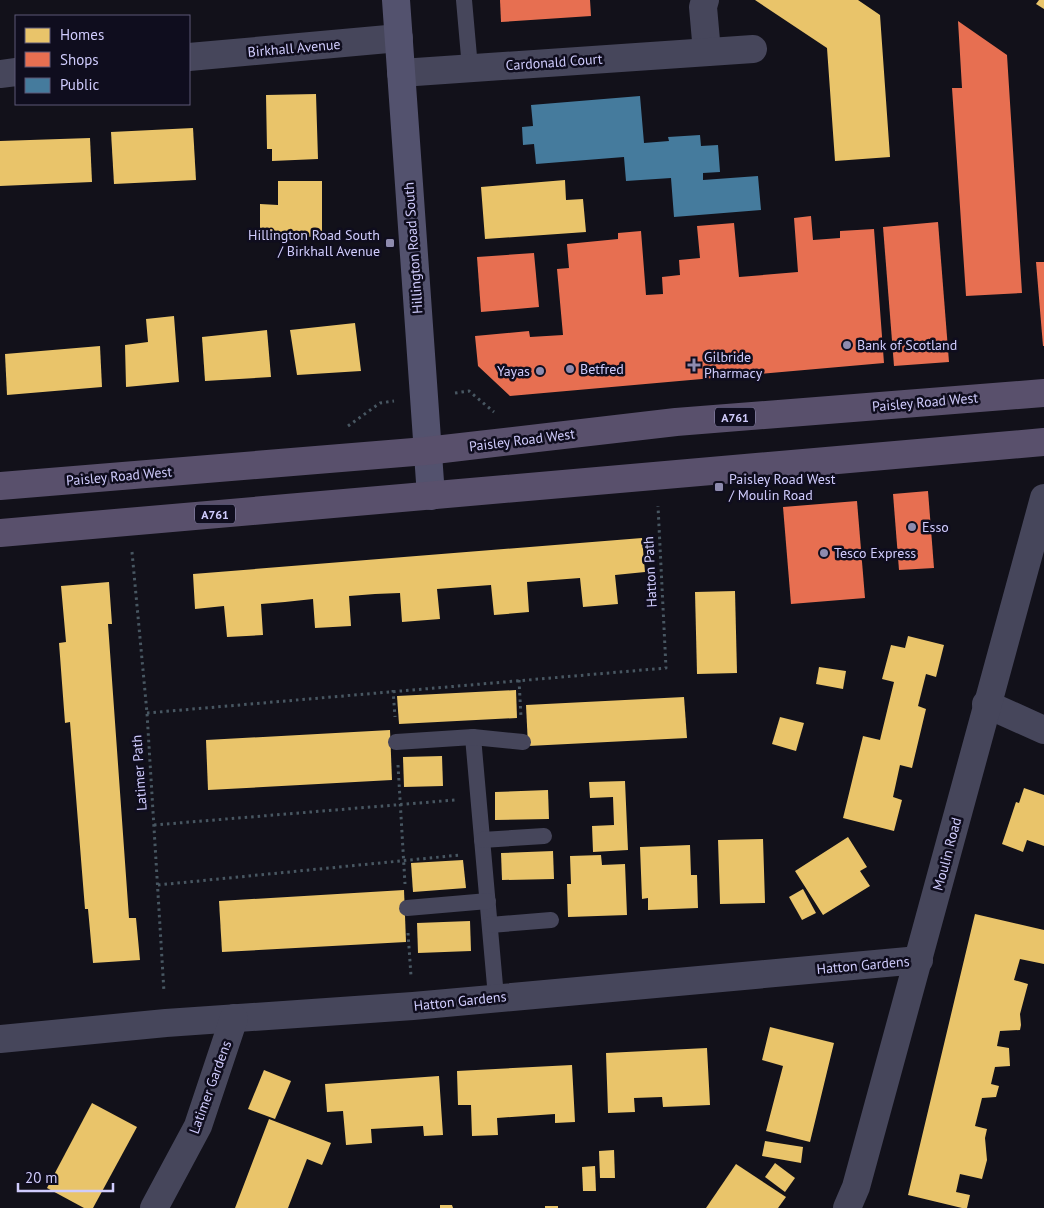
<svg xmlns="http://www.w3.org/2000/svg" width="1044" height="1208" viewBox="0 0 1044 1208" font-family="'PT Sans',sans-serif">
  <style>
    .homes { fill: #e9c46a }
    .shops { fill: #e76f51 }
    .public { fill: #457b9d }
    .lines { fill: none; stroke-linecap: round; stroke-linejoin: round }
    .path { stroke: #485762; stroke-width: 3; stroke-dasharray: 2.5 4; stroke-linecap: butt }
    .lane { stroke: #46465b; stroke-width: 16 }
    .street { stroke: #46465b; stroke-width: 28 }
    .secondary { stroke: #53526e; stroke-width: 28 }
    .primary { stroke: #59506c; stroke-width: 28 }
    .poi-dot { fill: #8e8bae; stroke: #0f0d1e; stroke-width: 2 }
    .labels { text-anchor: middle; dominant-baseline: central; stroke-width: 5; stroke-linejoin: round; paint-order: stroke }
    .shield { fill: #0f0d1e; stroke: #9693ba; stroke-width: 1 }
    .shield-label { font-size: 12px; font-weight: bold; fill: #d0ccfd }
    .street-label { font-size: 14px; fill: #d0ccfd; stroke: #0f0d1e }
    .poi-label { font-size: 14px; fill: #d0ccfd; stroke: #0f0d1e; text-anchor: start }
  </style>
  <rect width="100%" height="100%" fill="#12111a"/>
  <!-- homes -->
  <g class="homes">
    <polygon points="755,0 858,0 880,15 890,157 835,161 827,48"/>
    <polygon points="1039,0 1044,0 1044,9 1036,4"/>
    <polygon points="316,94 318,159 272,161 272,149 267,149 266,95"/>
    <polygon points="193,128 196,180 114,184 111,132"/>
    <polygon points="90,138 92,182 0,186 0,141"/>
    <polygon points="565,180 566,200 583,199 586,232 485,239 481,187"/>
    <polygon points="278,181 322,181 322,237 260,236 260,204 278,205"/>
    <polygon points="174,316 179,382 126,387 125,345 148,342 146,319"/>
    <polygon points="355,323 361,371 297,375 290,330"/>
    <polygon points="267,330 271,377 205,381 202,337"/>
    <polygon points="100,346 102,387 7,395 5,354"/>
    <polygon points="642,538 645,572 615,575 618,604 583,607 580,578 527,582 529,612 494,615 491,585 437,589 440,619 402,622 400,593 375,594 349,596 351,626 315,628 313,599 285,602 261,604 263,635 227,637 224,606 195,609 193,574"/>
    <polygon points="109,582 112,624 108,624 129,918 136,918 140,960 93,963 88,909 85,909 70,722 65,723 59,643 66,642 61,586"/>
    <polygon points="735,591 737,673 697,674 695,592"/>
    <polygon points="908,636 944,645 936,677 926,674 918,706 926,709 912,768 900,765 893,797 902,800 894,831 843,818 863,736 880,740 894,682 882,679 891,645 905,648"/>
    <polygon points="819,667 846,671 843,689 816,684"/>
    <polygon points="516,690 517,718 399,724 397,696"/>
    <polygon points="684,697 687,738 528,746 526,705"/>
    <polygon points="780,717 804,723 796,751 772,744"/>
    <polygon points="390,730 392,780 208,790 206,740"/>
    <polygon points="442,756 443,786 404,787 403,757"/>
    <polygon points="625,781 628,850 593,852 592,826 614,825 613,797 590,798 589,782"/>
    <polygon points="1024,788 1044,795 1044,846 1027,840 1023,852 1002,844 1016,802 1019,803"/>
    <polygon points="548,790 549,819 495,820 495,792"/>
    <polygon points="848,837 867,867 860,871 870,886 823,915 795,871"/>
    <polygon points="763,839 765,903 720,904 718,840"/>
    <polygon points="690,845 691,875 697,875 698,908 648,910 648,898 642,899 640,847"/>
    <polygon points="553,851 554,879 502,880 501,853"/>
    <polygon points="601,855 602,865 625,864 627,915 568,917 567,884 571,884 570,856"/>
    <polygon points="463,860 466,888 413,892 411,863"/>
    <polygon points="803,889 816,913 802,920 789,897"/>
    <polygon points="404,890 406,942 222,952 219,901"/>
    <polygon points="975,914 1044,930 1044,964 1020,959 1014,980 1028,984 1020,1014 1021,1025 1020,1030 1000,1031 997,1046 1009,1048 1010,1066 995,1067 991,1084 999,1086 996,1097 982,1098 975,1126 987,1129 985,1138 987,1160 982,1179 960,1174 956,1192 970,1195 967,1208 962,1208 908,1195"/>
    <polygon points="470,921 471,951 418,953 417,923"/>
    <polygon points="770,1027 834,1043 810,1142 766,1131 783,1066 762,1060"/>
    <polygon points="707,1048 710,1105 663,1107 662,1097 634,1098 635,1112 608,1113 606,1053"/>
    <polygon points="572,1065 575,1122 555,1123 555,1114 497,1118 498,1135 472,1136 471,1105 458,1105 457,1071"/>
    <polygon points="264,1070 291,1081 275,1119 248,1109"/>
    <polygon points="439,1076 443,1135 424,1136 423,1126 371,1129 372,1143 346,1145 343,1111 327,1112 325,1084"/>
    <polygon points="92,1103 137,1127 93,1208 84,1208 47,1188"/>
    <polygon points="269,1119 331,1143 322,1165 307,1159 288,1208 235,1208"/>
    <polygon points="765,1141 803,1147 801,1163 762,1156"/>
    <polygon points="614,1150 615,1178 600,1178 599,1151"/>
    <polygon points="775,1163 795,1178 785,1192 765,1177"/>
    <polygon points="736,1164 786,1197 778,1208 706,1208"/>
    <polygon points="595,1166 596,1191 583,1191 582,1167"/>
    <polygon points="440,1205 452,1205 453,1208 440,1208"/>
    <rect x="545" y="1206" width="13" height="2"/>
  </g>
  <!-- shops -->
  <g class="shops">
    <polygon points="500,0 590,0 591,16 501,22"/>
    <polygon points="958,21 1007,55 1022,293 966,296 952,88 962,88"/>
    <polygon points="811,216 813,240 840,238 840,231 874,229 884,363 510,396 478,366 475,336 529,331 530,337 563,335 557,269 569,268 567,244 618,239 618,233 641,231 646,295 663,294 662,277 680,275 679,260 700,258 697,226 734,223 739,277 798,272 794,218"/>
    <polygon points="938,222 949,362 894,366 883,227"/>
    <polygon points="534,253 539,307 481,312 477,257"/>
    <polygon points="1036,262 1044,262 1044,346 1043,346"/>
    <polygon points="928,491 934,568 899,570 893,494"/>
    <polygon points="857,501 865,598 791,604 783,507"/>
  </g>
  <!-- public -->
  <polygon class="public" points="640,96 644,143 669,141 668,137 700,135 701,146 718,145 720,172 703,173 703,180 758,176 761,210 674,217 671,178 626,181 624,157 536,164 534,144 523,145 522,127 533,126 531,105"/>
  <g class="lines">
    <!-- path -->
    <g class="path">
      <polyline points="455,393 469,391 494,412"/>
      <polyline points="348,426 380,403 394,401"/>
      <polyline points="132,552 147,713 164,992"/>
      <polyline points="519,680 521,717"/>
      <polyline points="393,690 395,717"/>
      <polyline points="147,713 666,668 658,506"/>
      <polyline points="398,765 405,884"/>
      <polyline points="154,825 455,800"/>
      <polyline points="158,885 460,855"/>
      <polyline points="408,933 411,976"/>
    </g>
    <!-- lane -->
    <g class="lane">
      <polyline points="464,0 470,68"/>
      <polyline points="473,737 496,997"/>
      <polyline points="396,742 473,737 523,742"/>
      <polyline points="482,840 544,836"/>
      <polyline points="407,908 488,901"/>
      <polyline points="490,925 551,920"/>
    </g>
    <!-- street -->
    <g class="street">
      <polyline points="705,0 703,7 707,52"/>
      <polyline points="189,57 399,38"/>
      <polyline points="401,73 753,49"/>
      <polyline points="0,74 16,72"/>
      <polyline points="986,704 1044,730"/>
      <polyline points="0,1039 166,1023 413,1006 919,960"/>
      <polyline points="154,1208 198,1126 234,1018"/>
      <polyline points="847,1208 856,1187 1044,498"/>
    </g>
    <!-- secondary -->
    <polyline class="secondary" points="396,0 431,496"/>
    <!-- primary -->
    <g class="primary">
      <polyline points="0,486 426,451 676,422 1044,393"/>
      <polyline points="0,533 1044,442"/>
    </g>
  </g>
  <!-- markers -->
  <g class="poi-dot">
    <rect x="385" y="238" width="10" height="10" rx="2.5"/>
    <circle cx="847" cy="345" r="5"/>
    <path d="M691.5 357.5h5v5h5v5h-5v5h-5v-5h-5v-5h5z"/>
    <circle cx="570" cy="369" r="5"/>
    <circle cx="540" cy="371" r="5"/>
    <rect x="714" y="482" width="10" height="10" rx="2.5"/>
    <circle cx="912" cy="527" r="5"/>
    <circle cx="824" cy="553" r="5"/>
  </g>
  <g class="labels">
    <!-- shield labels -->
    <g class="shield">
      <rect x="715" y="407.5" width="40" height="19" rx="4"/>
      <rect x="195" y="504.5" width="40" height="19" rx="4"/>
    </g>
    <g class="shield-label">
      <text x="735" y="417">A761</text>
      <text x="215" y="514">A761</text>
    </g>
    <!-- street labels -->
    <g class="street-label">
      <text transform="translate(294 48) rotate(-5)">Birkhall Avenue</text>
      <text transform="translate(554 62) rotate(-4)">Cardonald Court</text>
      <text transform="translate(413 248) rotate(-94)">Hillington Road South</text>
      <text transform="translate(925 402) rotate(-5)">Paisley Road West</text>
      <text transform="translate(522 440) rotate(-7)">Paisley Road West</text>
      <text transform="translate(119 476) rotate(-5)">Paisley Road West</text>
      <text transform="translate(650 572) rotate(-93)">Hatton Path</text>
      <text transform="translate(139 773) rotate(-94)">Latimer Path</text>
      <text transform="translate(947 854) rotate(-75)">Moulin Road</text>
      <text transform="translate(863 965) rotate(-5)">Hatton Gardens</text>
      <text transform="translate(460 1001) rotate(-6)">Hatton Gardens</text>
      <text transform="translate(210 1087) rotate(-70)">Latimer Gardens</text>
    </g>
    <!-- poi labels -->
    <g class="poi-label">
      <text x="380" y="235" text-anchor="end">Hillington Road South<tspan x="380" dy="16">/ Birkhall Avenue</tspan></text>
      <text x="857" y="345">Bank of Scotland</text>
      <text x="704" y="357">Gilbride<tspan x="704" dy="16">Pharmacy</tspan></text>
      <text x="580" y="369">Betfred</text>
      <text x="530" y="371" text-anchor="end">Yayas</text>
      <text x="729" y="479">Paisley Road West<tspan x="729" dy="16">/ Moulin Road</tspan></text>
      <text x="922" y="527">Esso</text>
      <text x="834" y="553">Tesco Express</text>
    </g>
  </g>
  <!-- legend -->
  <rect x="15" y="15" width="175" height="90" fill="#0f0d1e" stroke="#5c5977"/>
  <rect x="25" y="28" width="25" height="15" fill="#e9c46a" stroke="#5c5977"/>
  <text x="60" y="40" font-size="15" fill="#d0ccfd">Homes</text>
  <rect x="25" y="52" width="25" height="15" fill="#e76f51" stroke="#5c5977"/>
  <text x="60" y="65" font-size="15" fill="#d0ccfd">Shops</text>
  <rect x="25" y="78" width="25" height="15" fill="#457b9d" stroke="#5c5977"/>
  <text x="60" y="90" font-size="15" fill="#d0ccfd">Public</text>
  <!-- scale -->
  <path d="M18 1183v8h95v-8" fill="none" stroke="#d0ccfd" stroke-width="2.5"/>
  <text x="25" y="1183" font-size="15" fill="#d0ccfd" stroke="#0f0d1e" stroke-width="4" paint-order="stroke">20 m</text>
</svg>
